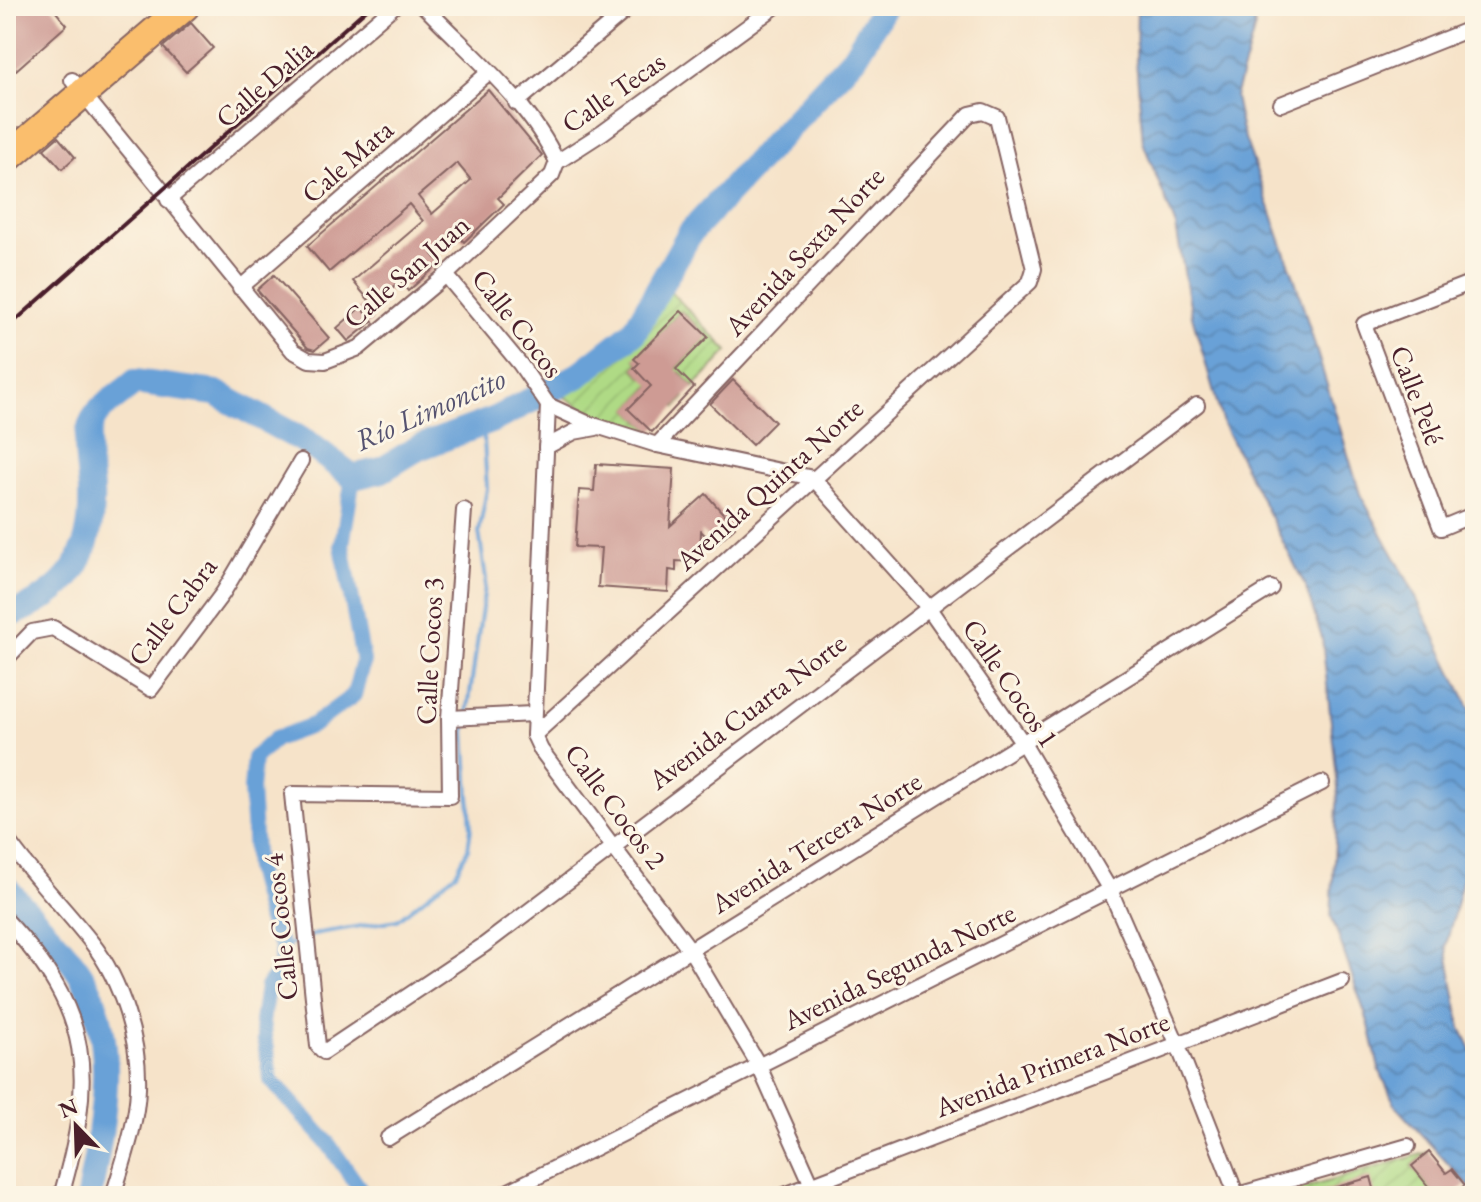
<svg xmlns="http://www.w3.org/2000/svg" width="1481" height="1202" viewBox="0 0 1481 1202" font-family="'EB Garamond',serif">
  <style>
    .garden { fill: url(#garden-furrows); stroke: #7c7c58; stroke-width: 2 }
    .water { fill: url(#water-waves); stroke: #5a6081; stroke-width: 2 }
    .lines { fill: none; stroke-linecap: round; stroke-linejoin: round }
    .stream { stroke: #69a1d7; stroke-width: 4 }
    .canal { stroke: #69a1d7; stroke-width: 16 }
    .river { stroke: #69a1d7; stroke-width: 26 }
    .building { fill: #ce9b94; fill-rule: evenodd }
    .street-casing { stroke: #866462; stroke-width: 18 }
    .highway-casing { stroke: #866462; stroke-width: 32 }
    .street { stroke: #fff; stroke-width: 14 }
    .highway { stroke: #fabe6d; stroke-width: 28 }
    .rail { stroke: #4a1f2b; stroke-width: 4 }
    .labels { text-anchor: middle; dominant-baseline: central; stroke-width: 6; stroke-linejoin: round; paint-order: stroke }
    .street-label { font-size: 28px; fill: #4a1f2b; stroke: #fcf5e5 }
    .water-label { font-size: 30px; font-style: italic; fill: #565370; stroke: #fcf5e5 }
  </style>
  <defs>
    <pattern id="garden-furrows" width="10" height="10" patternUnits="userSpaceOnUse" patternTransform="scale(2)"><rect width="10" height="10" fill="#afda85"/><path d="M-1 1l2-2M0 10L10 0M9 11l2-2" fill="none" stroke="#98bb73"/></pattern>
    <pattern id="water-waves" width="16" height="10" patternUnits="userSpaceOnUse" patternTransform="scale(2)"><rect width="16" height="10" fill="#69a1d7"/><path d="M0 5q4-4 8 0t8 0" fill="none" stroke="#5883af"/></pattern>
  </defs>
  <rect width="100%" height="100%" fill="#fcf5e5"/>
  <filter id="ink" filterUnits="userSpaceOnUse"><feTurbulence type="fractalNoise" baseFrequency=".0125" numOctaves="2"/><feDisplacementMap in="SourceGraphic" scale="16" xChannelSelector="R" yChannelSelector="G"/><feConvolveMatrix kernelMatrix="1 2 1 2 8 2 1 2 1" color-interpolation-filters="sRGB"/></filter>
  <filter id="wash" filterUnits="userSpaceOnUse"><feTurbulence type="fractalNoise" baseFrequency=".006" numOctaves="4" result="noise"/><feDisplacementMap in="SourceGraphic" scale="32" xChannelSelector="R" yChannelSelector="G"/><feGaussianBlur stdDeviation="1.8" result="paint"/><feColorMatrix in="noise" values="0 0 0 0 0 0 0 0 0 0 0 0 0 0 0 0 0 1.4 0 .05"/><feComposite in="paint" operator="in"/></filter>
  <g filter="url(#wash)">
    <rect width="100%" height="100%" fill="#f6e3c9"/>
    <!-- garden -->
    <g class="garden">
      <polygon points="669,290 728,351 694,387 680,372 671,381 685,397 676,407 657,389 708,336 681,311 635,359 639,363 634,369 642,377 657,379 629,409 652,432 597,417 563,396 642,335"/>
      <polygon points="1429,1152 1412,1166 1436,1196 1278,1196"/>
    </g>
    <!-- water -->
    <polygon class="water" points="1137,6 1251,6 1255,27 1235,97 1241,127 1296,283 1360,494 1409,583 1475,719 1473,837 1446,946 1461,1028 1475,1057 1475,1193 1396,1107 1379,1069 1369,1025 1331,915 1338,788 1322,638 1305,585 1223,424 1192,316 1176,227 1143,142 1136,61"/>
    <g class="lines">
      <!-- stream -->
      <polyline class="stream" points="282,947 319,933 397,920 456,873 468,849 471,828 465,730 486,579 479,532 487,489 483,423"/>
      <!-- canal -->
      <polyline class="canal" points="353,477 342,545 363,661 354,695 313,725 275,739 254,758 251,789 256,869 270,924 282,947 280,969 267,987 262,1022 271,1080 327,1142 365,1196"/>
      <!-- river -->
      <g class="river">
        <path d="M6,616C68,594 94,558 91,491C90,467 80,436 97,414C107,402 124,392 135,382L216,393L308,443L353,477L382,470L418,448L493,420L579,375L634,332L690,233L854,57L885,6"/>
        <path d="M6,888C29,916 59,942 79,972C122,1038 102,1125 89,1196"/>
      </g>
    </g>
    <g id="blocks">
      <!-- building -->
      <g class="building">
        <polygon points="23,6 51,6 67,25 6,79 6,21"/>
        <polygon points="191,23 213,48 186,72 163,47"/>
        <path d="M488,90L542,155L498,198L504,204L464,242L456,233L433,254L440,263L408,291L400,281L372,304L353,281L423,221L409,204L329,272L307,246ZM457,163L471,180L432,214L418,196Z"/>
        <polygon points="58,137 75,157 62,169 44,149"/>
        <polygon points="274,275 329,338 315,350 308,348 257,290"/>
        <polygon points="361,307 373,321 348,341 337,328"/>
        <polygon points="681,311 708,337 676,369 694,387 652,432 628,409 651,386 634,368 639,363 634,359"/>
        <polygon points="733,380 775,422 752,445 710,404"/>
        <polygon points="596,464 674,469 670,526 706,494 735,527 715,545 701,531 700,556 693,556 693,562 676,561 676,571 669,570 668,592 598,587 601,548 575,547 579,490 594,491"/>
        <polygon points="1429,1152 1446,1173 1452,1169 1465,1185 1451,1196 1436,1196 1412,1166"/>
        <polygon points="1371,1177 1376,1196 1316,1196 1316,1193"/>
      </g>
    </g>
  </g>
  <g filter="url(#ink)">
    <use href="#blocks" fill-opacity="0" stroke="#866462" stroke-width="2"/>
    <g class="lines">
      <defs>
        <g id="street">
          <path d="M72,80L293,351L309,360L325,361L359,348L446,275L552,175L557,162C530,102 469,53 424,6"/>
          <polyline points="516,103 631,6"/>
          <polyline points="1281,104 1475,27"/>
          <polyline points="557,162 602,133 776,6"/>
          <polyline points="168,200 394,6"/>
          <polyline points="446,275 520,364 548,405 587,423 657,445 813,478 928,607 1023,743 1110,890 1177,1043 1237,1196"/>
          <polyline points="1475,281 1364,324 1441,528 1475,514"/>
          <polyline points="240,288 488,73"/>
          <polyline points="548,405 534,735 541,750 691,951 758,1064 817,1196"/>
          <polyline points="546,447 574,432 596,428"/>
          <polyline points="464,510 449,718 450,796 292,794 318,1046 324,1052 484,945 1197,405"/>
          <polyline points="6,659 32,632 53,628 151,689 223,593 301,461"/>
          <polyline points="449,718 533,714"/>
          <polyline points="534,735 1030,282 1034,269 997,117 983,111 970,114 657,445"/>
          <path d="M6,838C32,876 64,907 92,943C121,980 140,1041 138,1088C137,1124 123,1162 113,1196"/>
          <path d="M6,920C94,1014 95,1077 61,1196"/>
          <polyline points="388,1138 1271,588"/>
          <polyline points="499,1196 1322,783"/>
          <polyline points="782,1196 1342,981"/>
          <polyline points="1234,1196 1408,1146"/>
        </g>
        <polyline id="highway" points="6,159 185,6"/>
      </defs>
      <!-- street casing -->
      <use href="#street" class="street-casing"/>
      <!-- highway casing -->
      <use href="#highway" class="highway-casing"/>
      <!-- street -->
      <use href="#street" class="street"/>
      <!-- highway -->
      <use href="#highway" class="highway"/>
      <!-- rail -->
      <polyline class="rail" points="6,329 370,6"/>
    </g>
  </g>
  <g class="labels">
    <!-- street labels -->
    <g class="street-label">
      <text transform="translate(264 83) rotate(-41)">Calle Dalia</text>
      <text transform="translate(613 92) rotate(-35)">Calle Tecas</text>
      <text transform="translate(347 161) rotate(-41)">Cale Mata</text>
      <text transform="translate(804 251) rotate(-47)">Avenida Sexta Norte</text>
      <text transform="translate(406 271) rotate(-41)">Calle San Juan</text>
      <text transform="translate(518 323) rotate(52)">Calle Cocos</text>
      <text transform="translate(1418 395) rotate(69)">Calle Pelé</text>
      <text transform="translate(769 484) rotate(-42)">Avenida Quinta Norte</text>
      <text transform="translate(172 611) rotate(-53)">Calle Cabra</text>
      <text transform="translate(429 651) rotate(-87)">Calle Cocos 3</text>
      <text transform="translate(1011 683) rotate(56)">Calle Cocos 1</text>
      <text transform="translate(747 711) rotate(-37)">Avenida Cuarta Norte</text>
      <text transform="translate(616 806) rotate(53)">Calle Cocos 2</text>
      <text transform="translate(816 842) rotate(-32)">Avenida Tercera Norte</text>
      <text transform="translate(280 927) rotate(-96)">Calle Cocos 4</text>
      <text transform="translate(899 966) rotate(-26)">Avenida Segunda Norte</text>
      <text transform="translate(1052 1064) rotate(-21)">Avenida Primera Norte</text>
    </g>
    <!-- water labels -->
    <g class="water-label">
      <text transform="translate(430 409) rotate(-24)">Río Limoncito</text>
    </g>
  </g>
  <!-- margin -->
  <rect width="1481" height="1202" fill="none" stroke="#fcf5e5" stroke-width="32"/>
  <!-- north arrow -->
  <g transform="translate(76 1126) rotate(337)" stroke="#fcf5e5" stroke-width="6" paint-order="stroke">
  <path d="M0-6L14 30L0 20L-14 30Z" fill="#4a1f2b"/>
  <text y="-12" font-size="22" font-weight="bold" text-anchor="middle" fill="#4a1f2b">N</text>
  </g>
</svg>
